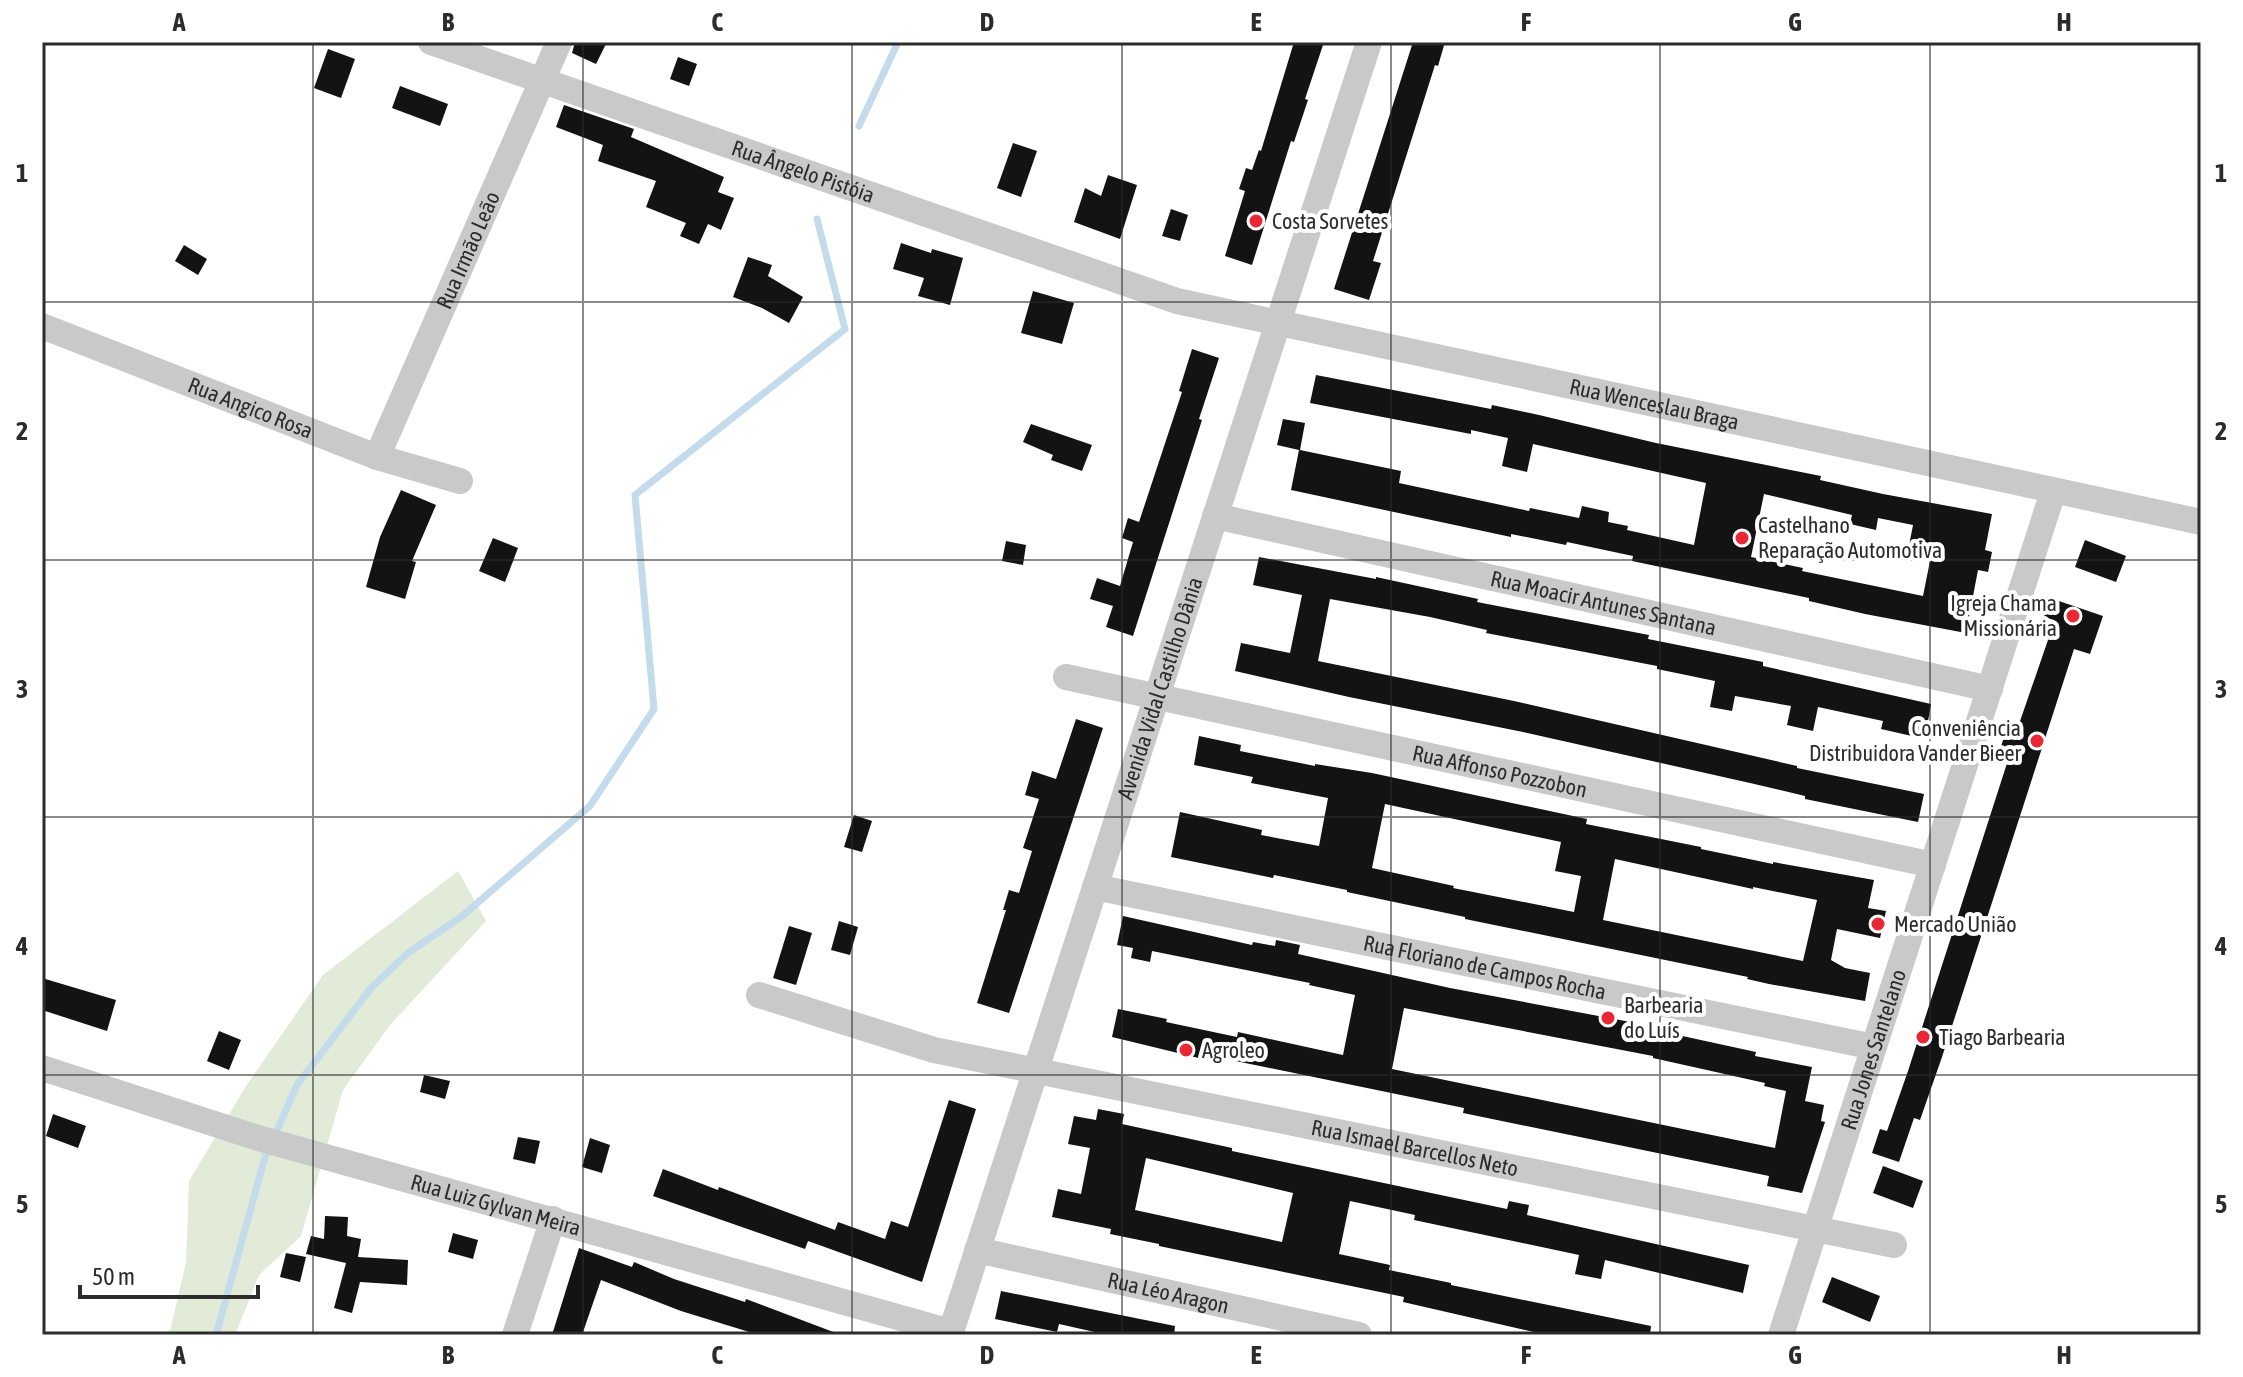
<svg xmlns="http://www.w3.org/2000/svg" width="2243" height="1377" viewBox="0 0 2243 1377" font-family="'Asap Condensed',sans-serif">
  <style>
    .green { fill: #e2ead8 }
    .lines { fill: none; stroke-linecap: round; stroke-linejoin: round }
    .stream { stroke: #c3dbeb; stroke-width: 7 }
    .building { fill: #131313; fill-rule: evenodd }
    .minor { stroke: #c9c9c9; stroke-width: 26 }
    .grid { fill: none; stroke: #2c2c2c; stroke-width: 2; stroke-opacity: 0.55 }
    .poi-dot { fill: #e82835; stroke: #fff; stroke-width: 3 }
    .labels { text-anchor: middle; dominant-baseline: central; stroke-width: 8; stroke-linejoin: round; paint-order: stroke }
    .street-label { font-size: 22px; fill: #2c2c2c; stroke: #fff }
    .poi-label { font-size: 22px; fill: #2c2c2c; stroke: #fff; text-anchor: start }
    .neatline { fill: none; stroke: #2c2c2c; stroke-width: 3 }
    .grid-label { font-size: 26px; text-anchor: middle; font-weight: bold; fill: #2c2c2c }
  </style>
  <rect width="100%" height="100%" fill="#fff"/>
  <!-- green -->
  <polygon class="green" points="458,871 486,921 390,1025 343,1090 301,1236 259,1275 235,1335 169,1335 186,1263 189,1181 246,1086 323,975"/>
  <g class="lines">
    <!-- stream -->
    <g class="stream">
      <polyline points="859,126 898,42"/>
      <polyline points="216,1335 265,1157 297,1085 372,987 409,952 461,917 590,806 654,709 635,495 845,329 817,219"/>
    </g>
  </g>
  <!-- building -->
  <g class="building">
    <polygon points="575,42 607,42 596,64 572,53"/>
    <polygon points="1294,42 1324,42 1305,99 1308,100 1294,142 1291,141 1252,265 1225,256 1245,191 1239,189 1246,168 1252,170 1259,150 1261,151"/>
    <polygon points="1413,42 1445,42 1438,66 1435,65 1373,261 1381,263 1369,300 1334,289"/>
    <polygon points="328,49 355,59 341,98 314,88"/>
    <polygon points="678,57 697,64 689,86 670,79"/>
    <polygon points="400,86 448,104 440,126 392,108"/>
    <polygon points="564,105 634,129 631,137 724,177 718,192 734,198 721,230 708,224 699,244 680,236 686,223 646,207 656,181 598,161 603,145 556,127"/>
    <polygon points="1013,143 1037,151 1021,197 997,188"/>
    <polygon points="1108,175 1137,185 1120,239 1074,222 1085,188 1101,196"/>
    <polygon points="1171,209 1188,215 1180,241 1162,236"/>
    <polygon points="901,243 931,253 932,249 963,258 950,305 918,296 924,278 893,269"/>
    <polygon points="184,245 207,259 198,275 175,261"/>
    <polygon points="748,257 772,265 768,276 803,297 789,323 762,308 733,297"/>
    <polygon points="1033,291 1074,303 1062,344 1021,333"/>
    <polygon points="1192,349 1219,358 1199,419 1202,420 1133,636 1106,627 1113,606 1090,599 1097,578 1120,586 1133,542 1122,538 1128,518 1139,522 1182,392 1179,391"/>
    <path d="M1316,375L1491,409L1492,405L1539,415L1656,443L1821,476L1820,480L1883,494L1992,514L1985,550L1992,552L1988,572L1978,570L1966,633L1865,614L1809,601V598L1632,561L1633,556L1567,542L1566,545L1511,534V537L1291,490L1299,450L1277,445L1283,419L1305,423L1300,450L1401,471L1399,483L1529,511L1530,508L1579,518L1582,506L1609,512L1608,522L1628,526L1627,530L1694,545L1706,483L1533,444L1527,472L1502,466L1508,438L1471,430V434L1310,403ZM1764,494L1852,515L1850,524L1876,530L1878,518L1913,525L1907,556L1930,561L1923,596L1802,571L1803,568L1751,557Z"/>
    <polygon points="1031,424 1092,445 1082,471 1051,460 1053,455 1023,442"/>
    <polygon points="401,490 436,505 412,561 416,562 405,599 366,587 380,537"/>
    <polygon points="493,538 518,548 505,582 479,571"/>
    <polygon points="2085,540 2126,556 2116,582 2075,567"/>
    <polygon points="1006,541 1026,545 1023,565 1002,561"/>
    <polygon points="1259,557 1376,579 1376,577 1478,599 1477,602 1649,635 1648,639 1763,662 1763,666 1931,704 1925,739 1881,729 1883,721 1818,707 1813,731 1787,725 1791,706 1735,696 1732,711 1710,707 1715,681 1657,669 1657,666 1486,633 1487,630 1430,617 1330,599 1318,661 1514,701 1797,766 1797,768 1924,794 1918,822 1805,799 1805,796 1750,783 1523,732 1349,697 1235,671 1241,643 1290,653 1302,595 1253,585"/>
    <polygon points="2050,598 2103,616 2090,654 2074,649 1942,1057 1920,1120 1914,1118 1899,1162 1872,1153 1880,1129 1887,1131 1908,1071 2009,757 1999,753 2008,724 2018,727 2048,640 2054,620 2044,617"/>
    <polygon points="1076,719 1103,728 1009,1013 977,1003 1006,910 1003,910 1009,890 1019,893 1032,851 1023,848 1039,799 1025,795 1032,771 1056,779"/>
    <path d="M1199,736L1241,745L1240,751L1315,766V764L1372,773L1587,819L1586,824L1701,847V849L1773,864V862L1874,880L1868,908L1886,911L1880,938L1837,929L1831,960L1845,968L1870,973L1865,1001L1769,984L1747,979L1748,977L1465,919V917L1347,892V890L1274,875L1273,878L1171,857L1180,812L1262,830L1261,835L1319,846L1328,798L1251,783L1253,777L1194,765ZM1385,804L1561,842L1555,871L1581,876L1574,912L1453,888L1454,886L1372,868ZM1615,859L1753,889V887L1817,900L1803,961L1603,920Z"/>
    <polygon points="854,815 872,821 862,852 844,847"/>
    <path d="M1123,916L1252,945L1253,942L1275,946L1276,940L1300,945L1298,954L1450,988L1641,1024V1027L1756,1052L1755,1056L1812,1067L1805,1101L1824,1105L1821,1121L1825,1122L1802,1193L1767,1186L1769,1176L1463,1113L1464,1108L1216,1057L1215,1062L1112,1037L1118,1009L1167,1019L1166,1022L1237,1037L1238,1032L1343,1055L1355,995L1309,985L1310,983L1152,951L1150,962L1131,958L1133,948L1117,945ZM1404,1008L1653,1056V1058L1765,1083L1764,1086L1786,1091L1775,1148L1392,1069Z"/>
    <polygon points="839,921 858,927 850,955 831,950"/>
    <polygon points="789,926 812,933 796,985 773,978"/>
    <polygon points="42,978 116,1000 107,1031 42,1010"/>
    <polygon points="219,1031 241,1040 229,1070 207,1061"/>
    <polygon points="424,1075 450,1081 445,1099 420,1092"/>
    <polygon points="949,1100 976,1109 922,1282 808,1241 805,1249 653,1196 663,1169 718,1190 719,1187 835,1230 838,1222 885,1239 891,1221 908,1227"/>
    <path d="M1098,1109L1124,1114L1122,1124L1232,1148V1151L1507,1209L1509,1201L1529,1205L1527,1215L1749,1265L1743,1293L1605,1260L1601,1279L1575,1274L1579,1255L1414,1220L1415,1215L1350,1201L1339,1254L1390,1265L1389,1270L1451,1283V1285L1651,1326L1650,1335H1547L1403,1302L1404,1297L1159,1246V1244L1110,1234L1111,1229L1052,1217L1058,1189L1081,1194L1090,1148L1068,1144L1074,1116L1096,1120ZM1146,1158L1293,1193L1282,1242L1135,1210Z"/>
    <polygon points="53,1114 86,1126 78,1148 46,1136"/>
    <polygon points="518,1137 540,1141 535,1164 513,1159"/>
    <polygon points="590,1138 610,1145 602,1173 582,1167"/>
    <polygon points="1883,1166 1923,1181 1913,1208 1873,1193"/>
    <polygon points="325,1216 348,1217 347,1236 361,1239 358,1257 408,1260 407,1285 360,1282 352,1313 334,1308 346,1263 306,1254 311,1236 324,1239"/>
    <polygon points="453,1233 478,1240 473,1259 448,1252"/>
    <polygon points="579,1248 632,1267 634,1262 674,1279 745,1302 746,1299 836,1333 835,1335 759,1335 681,1311 601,1280 582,1335 552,1335"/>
    <polygon points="286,1253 306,1257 300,1282 280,1277"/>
    <polygon points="1832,1277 1880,1296 1870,1322 1822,1302"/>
    <polygon points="1001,1291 1175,1326 1174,1335 1108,1335 1059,1324 1057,1332 995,1319"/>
  </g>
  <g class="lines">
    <!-- minor -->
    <g class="minor">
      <path id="s1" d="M431,42L1177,301L2201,522"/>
      <path id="s2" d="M42,326L377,457L460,481"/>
      <path id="s3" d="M377,457L559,42"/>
      <path id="s4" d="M1215,516L1990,689"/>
      <path id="s5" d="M1066,677L1933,865"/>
      <path id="s6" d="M1095,887L1874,1047"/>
      <path id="s7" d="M759,995L934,1050L1894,1245"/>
      <path id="s8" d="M42,1068L258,1138L951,1332"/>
      <path id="s9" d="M977,1250L1359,1335"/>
      <polyline points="515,1335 553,1219"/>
      <path id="s10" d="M950,1335L1369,42"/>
      <path id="s11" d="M1781,1335L2053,492"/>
    </g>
  </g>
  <!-- grid -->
  <path class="grid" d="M313,42V1335M583,42V1335M852,42V1335M1122,42V1335M1391,42V1335M1660,42V1335M1930,42V1335M42,302H2201M42,560H2201M42,817H2201M42,1075H2201"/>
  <!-- markers -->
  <g class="poi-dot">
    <circle cx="1256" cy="221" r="8"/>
    <circle cx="1742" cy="538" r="8"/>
    <circle cx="2073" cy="616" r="8"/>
    <circle cx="2037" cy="741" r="8"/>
    <circle cx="1878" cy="924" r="8"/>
    <circle cx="1608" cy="1018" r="8"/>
    <circle cx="1923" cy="1037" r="8"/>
    <circle cx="1186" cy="1050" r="8"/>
  </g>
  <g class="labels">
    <!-- street labels -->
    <g class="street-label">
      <text stroke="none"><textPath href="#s1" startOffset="394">Rua Ângelo Pistóia</textPath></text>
      <text stroke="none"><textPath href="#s3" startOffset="226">Rua Irmão Leão</textPath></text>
      <text stroke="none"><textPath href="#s1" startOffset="1278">Rua Wenceslau Braga</textPath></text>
      <text stroke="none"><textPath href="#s2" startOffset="224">Rua Angico Rosa</textPath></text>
      <text stroke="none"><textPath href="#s4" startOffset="398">Rua Moacir Antunes Santana</textPath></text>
      <text stroke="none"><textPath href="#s10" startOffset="680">Avenida Vidal Castilho Dânia</textPath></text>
      <text stroke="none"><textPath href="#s5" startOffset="444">Rua Affonso Pozzobon</textPath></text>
      <text stroke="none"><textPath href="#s6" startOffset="398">Rua Floriano de Campos Rocha</textPath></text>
      <text stroke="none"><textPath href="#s11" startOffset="300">Rua Jones Santelano</textPath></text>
      <text stroke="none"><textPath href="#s7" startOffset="674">Rua Ismael Barcellos Neto</textPath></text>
      <text stroke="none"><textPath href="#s8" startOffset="474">Rua Luiz Gylvan Meira</textPath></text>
      <text stroke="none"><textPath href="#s9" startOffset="196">Rua Léo Aragon</textPath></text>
    </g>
    <!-- poi labels -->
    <g class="poi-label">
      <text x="1272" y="221">Costa Sorvetes</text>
      <text x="1758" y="525">Castelhano<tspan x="1758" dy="25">Reparação Automotiva</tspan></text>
      <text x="2057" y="603" text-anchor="end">Igreja Chama<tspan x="2057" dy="25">Missionária</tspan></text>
      <text x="2021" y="728" text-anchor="end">Conveniência<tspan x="2021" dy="25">Distribuidora Vander Bieer</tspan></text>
      <text x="1894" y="924">Mercado União</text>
      <text x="1624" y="1005">Barbearia<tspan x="1624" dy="25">do Luís</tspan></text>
      <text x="1939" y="1037">Tiago Barbearia</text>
      <text x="1202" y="1050">Agroleo</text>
    </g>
  </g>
  <!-- border -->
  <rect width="2243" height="1377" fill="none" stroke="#ffffff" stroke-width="88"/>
  <!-- scale -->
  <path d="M80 1285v12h178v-12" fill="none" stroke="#2c2c2c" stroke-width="4"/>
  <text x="92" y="1285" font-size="24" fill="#2c2c2c" stroke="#ffffff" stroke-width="6" paint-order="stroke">50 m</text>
  <rect x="44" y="44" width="2155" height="1289" class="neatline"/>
  <g class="grid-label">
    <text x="179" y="31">A</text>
    <text x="448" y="31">B</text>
    <text x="717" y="31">C</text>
    <text x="987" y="31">D</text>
    <text x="1256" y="31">E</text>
    <text x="1526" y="31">F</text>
    <text x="1795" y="31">G</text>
    <text x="2064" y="31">H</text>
    <text x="22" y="182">1</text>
    <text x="2221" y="182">1</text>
    <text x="22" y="440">2</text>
    <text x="2221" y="440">2</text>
    <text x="22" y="698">3</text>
    <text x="2221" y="698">3</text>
    <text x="22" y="955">4</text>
    <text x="2221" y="955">4</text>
    <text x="22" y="1213">5</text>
    <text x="2221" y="1213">5</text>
    <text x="179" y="1364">A</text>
    <text x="448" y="1364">B</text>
    <text x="717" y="1364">C</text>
    <text x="987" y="1364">D</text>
    <text x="1256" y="1364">E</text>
    <text x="1526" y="1364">F</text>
    <text x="1795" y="1364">G</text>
    <text x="2064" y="1364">H</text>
  </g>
</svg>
